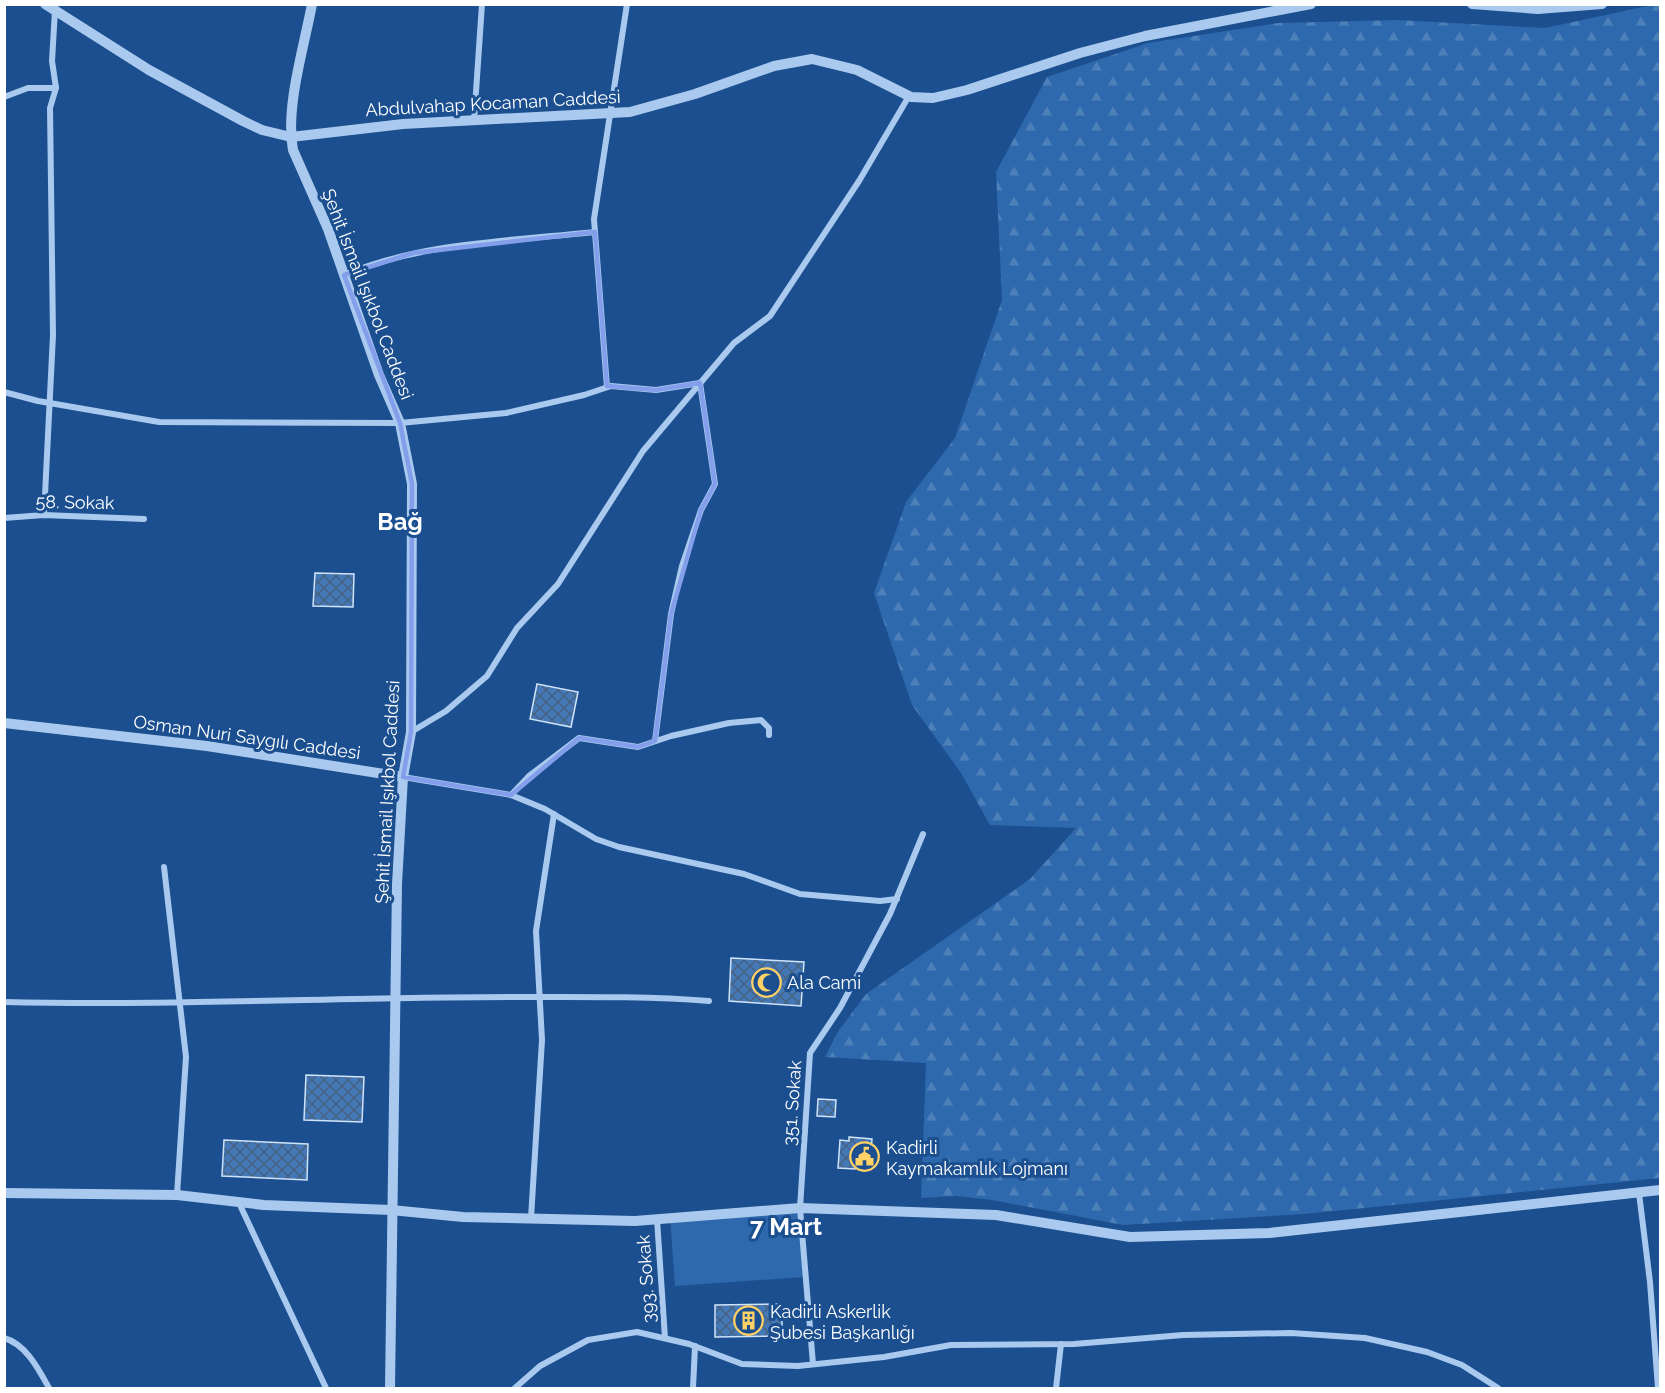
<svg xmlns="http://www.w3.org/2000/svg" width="1665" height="1393" viewBox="0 0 1665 1393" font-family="Raleway,sans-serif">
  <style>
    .forest { fill: url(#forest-firs) }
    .green { fill: #2e69ad }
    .building { fill: url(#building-cross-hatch); stroke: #cfe3fa; stroke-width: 1.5 }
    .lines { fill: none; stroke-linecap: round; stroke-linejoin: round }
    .minor { stroke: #a9c9ee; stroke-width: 6 }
    .tertiary { stroke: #a9c9ee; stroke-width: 10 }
    .marked { fill: none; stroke: #839eea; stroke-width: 4.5; stroke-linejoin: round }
    .labels { text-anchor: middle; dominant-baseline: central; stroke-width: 6; stroke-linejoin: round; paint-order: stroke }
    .street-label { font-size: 18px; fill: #fff; stroke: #1b4f8f }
    .poi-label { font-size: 18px; fill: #fff; stroke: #1b4f8f; text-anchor: start }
    .district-label { font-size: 24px; font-weight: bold; fill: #fff; stroke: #1b4f8f }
  </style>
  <defs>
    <pattern id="forest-firs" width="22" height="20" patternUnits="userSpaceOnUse" patternTransform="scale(1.5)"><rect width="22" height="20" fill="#2e69ad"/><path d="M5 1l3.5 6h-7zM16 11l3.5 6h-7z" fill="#4d80b9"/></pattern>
    <pattern id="building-cross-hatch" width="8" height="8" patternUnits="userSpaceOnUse" patternTransform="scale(1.5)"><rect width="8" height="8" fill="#4478b7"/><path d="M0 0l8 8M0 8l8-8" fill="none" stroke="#486282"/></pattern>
  </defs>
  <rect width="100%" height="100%" fill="#1b4f8f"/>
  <!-- forest -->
  <polygon class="forest" points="1652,5 1660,5 1660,1178 1305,1214 1123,1225 992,1200 956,1196 921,1198 926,1063 825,1057 837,1033 866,994 1030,879 1076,828 990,825 961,773 912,705 874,593 906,502 955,438 1002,300 996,172 1047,77 1148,43 1278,23 1398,20 1545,28"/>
  <!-- green -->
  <polygon class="green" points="800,1208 805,1277 675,1286 670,1216"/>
  <!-- building -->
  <g class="building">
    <polygon points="315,573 354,574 353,607 313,606"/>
    <polygon points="537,684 578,692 571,727 530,719"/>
    <polygon points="731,958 804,962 801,1006 729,1001"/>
    <polygon points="306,1075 364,1077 362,1122 304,1120"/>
    <polygon points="818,1099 836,1100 835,1117 817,1116"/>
    <polygon points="849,1137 872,1139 870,1165 856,1164 855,1169 838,1168 840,1140 849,1141"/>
    <polygon points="224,1140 308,1144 307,1180 222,1176"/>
    <polygon points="782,1304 782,1336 715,1337 715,1305"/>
  </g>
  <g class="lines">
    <!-- minor -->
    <g class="minor">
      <polyline points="4,97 28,88 56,88"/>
      <polyline points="474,121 482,4"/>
      <path d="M344,275C423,242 511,241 595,232"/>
      <polyline points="607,387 594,219 627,4"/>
      <polyline points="4,392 38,401 159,422 400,423 506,413 584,395 611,386 656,390 700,383 715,484 701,510 682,566 671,614 655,741"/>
      <polyline points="44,515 53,335 50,108 56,88 52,61 55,10"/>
      <polyline points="4,518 44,515 144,519"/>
      <polyline points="411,732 446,711 487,676 517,628 558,584 643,451 734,343 770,316 859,181 909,96"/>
      <polyline points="403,777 511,795 545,809 596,839 619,847 744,874 800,894 880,901 897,899"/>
      <polyline points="511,795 529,776 579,738 638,747 671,736 729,723 761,720 769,728 769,735"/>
      <polyline points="164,867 186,1057 177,1195"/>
      <path d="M4,1002C174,1006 344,997 514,997C579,997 644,996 709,1001"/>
      <polyline points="1639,1193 1650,1282 1658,1388"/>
      <polyline points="239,1203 326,1388"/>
      <polyline points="531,1218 542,1040 536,931 554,814"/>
      <polyline points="657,1219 665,1338"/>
      <path d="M4,1338C26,1344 39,1370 49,1388"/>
      <polyline points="813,1364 800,1208 810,1053 840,1008 890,914 923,834"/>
      <polyline points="515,1388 540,1366 588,1340 637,1332 689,1344 742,1364 798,1366 884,1357 951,1345 1074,1344 1183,1335 1291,1333 1365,1338 1427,1352 1462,1365 1498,1388"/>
      <polyline points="693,1388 695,1346"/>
      <polyline points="1056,1388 1061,1344"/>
    </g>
    <!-- tertiary -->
    <g class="tertiary">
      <polyline points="45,4 149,70 243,121 262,130 291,137 403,124 630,112 695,94 774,66 812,59 857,70 911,97 933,98 967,90 1080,53 1145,36 1311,4"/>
      <path d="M312,4C304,48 285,107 293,150L328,229L379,375L400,423L412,484L411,732L403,777L397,884L390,1388"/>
      <polyline points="1472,4 1538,9 1602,4"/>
      <polyline points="4,723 207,746 403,777"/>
      <polyline points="4,1193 177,1195 264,1205 391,1210 463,1217 635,1221 800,1208 996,1215 1130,1237 1269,1233 1660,1190"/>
    </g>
  </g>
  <!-- marked area -->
  <path class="marked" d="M595,232L607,386L656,390L700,383L715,484L701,510L671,614L655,741L638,747L579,738L511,795L403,777L411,732L412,484L400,423L344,275L413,253Z"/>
  <!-- icons -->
  <defs>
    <symbol id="mosque-ring" viewBox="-11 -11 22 22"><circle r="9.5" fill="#1b4f8f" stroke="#ffd166" stroke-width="1.5"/><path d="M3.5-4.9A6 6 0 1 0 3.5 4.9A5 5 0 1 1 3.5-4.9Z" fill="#ffd166"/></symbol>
    <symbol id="civic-ring" viewBox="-11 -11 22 22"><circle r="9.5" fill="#1b4f8f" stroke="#ffd166" stroke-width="1.5"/><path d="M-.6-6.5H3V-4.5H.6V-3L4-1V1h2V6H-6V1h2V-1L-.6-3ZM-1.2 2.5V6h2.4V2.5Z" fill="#ffd166"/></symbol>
    <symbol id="building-ring" viewBox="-11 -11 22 22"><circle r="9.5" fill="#1b4f8f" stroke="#ffd166" stroke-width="1.5"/><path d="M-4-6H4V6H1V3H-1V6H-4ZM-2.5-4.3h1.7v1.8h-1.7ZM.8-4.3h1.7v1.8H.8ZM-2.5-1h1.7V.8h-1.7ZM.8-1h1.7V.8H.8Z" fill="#ffd166"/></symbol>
  </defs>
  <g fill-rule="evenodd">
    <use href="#mosque-ring" x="750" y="966" width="33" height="33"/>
    <use href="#civic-ring" x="848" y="1140" width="33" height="33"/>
    <use href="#building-ring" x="732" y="1304" width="33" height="33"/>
  </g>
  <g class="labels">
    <!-- street labels -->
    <g class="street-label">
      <text transform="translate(493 103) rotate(-3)">Abdulvahap Kocaman Caddesi</text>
      <text transform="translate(368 294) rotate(69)">Şehit İsmail Işıkbol Caddesi</text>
      <text transform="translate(75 502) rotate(1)">58. Sokak</text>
      <text transform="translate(247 737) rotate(8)">Osman Nuri Saygılı Caddesi</text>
      <text transform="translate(387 792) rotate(-87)">Şehit İsmail Işıkbol Caddesi</text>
      <text transform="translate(792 1103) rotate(-86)">351. Sokak</text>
      <text transform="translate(646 1279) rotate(-94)">393. Sokak</text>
    </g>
    <!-- poi labels -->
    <g class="poi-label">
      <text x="787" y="982">Ala Cami</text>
      <text x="886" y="1147">Kadirli<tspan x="886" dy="21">Kaymakamlık Lojmanı</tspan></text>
      <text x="770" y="1311">Kadirli Askerlik<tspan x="770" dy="21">Şubesi Başkanlığı</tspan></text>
    </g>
    <!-- district labels -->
    <g class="district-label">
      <text x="400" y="521">Bağ</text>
      <text x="786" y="1226">7 Mart</text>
    </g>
  </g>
  <!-- border -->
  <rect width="1665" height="1393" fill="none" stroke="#ffffff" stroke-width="12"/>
</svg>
